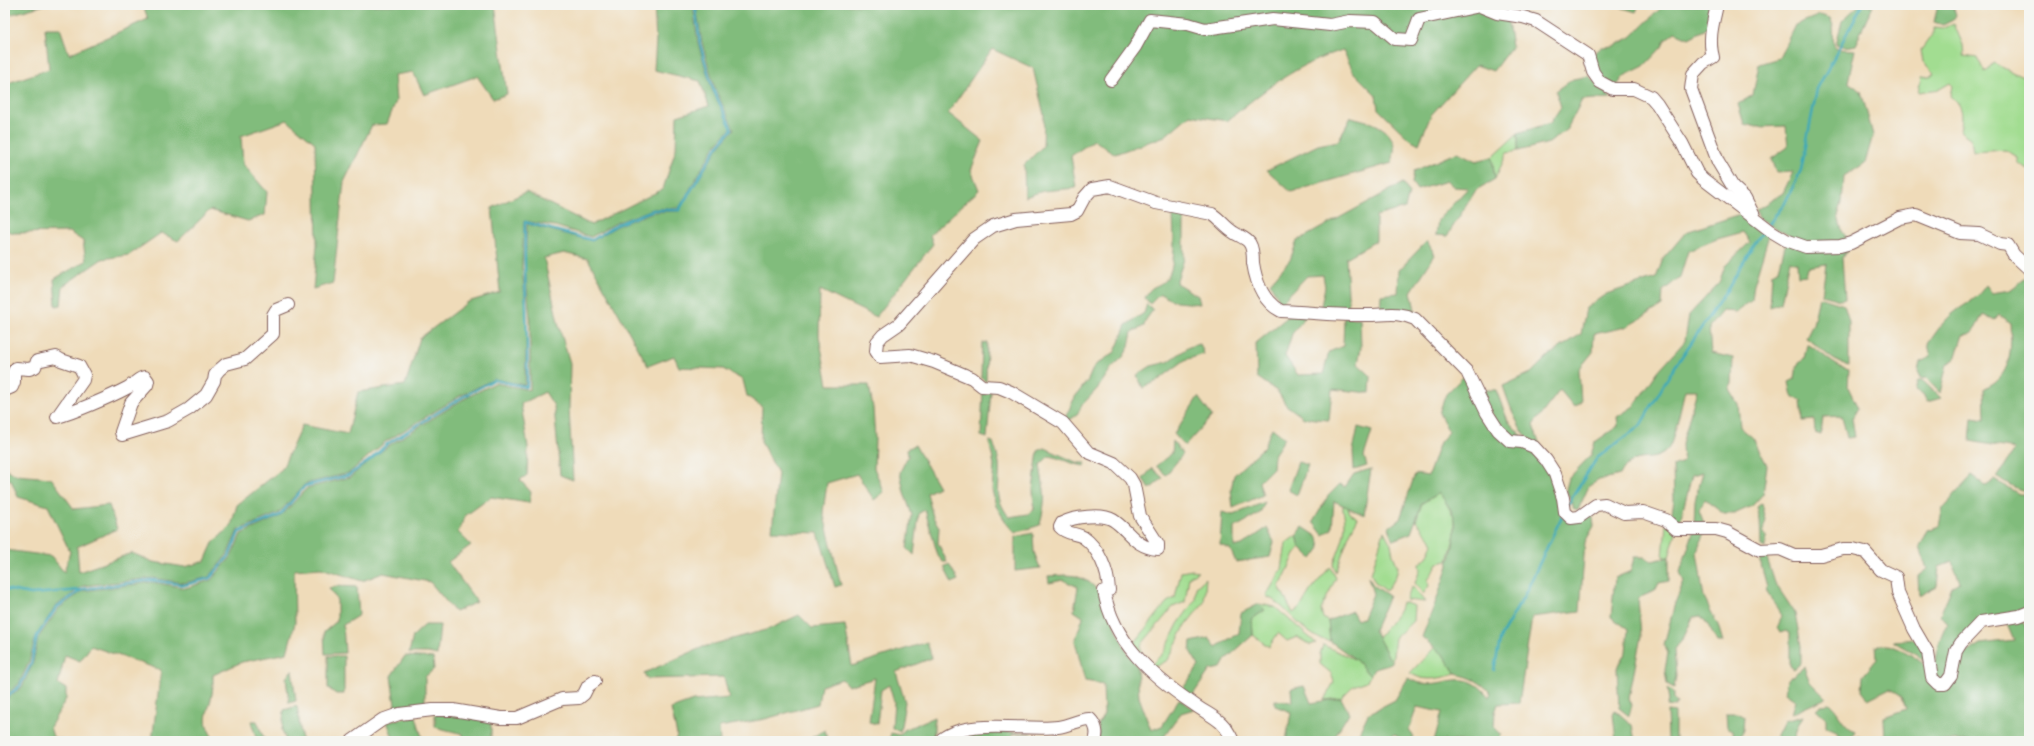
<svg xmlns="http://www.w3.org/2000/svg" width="2034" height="746" viewBox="0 0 2034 746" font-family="Mynerve,sans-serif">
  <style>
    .green { fill: #a2dd91; stroke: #767e5e }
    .forest { fill: #81bc7b; stroke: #666e53 }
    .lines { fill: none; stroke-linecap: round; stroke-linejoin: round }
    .stream { stroke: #3ba9ba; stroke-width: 2.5 }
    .minor-casing { stroke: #84615d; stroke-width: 14 }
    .minor { stroke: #fff; stroke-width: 12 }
  </style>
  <rect width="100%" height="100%" fill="#f6f6f2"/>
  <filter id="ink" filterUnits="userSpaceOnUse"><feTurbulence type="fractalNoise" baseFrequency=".025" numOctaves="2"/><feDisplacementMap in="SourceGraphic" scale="8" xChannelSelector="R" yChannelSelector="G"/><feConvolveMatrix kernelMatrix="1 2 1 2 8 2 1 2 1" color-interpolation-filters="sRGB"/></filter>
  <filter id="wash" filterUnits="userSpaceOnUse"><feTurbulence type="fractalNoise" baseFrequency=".012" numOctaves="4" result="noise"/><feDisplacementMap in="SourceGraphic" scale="16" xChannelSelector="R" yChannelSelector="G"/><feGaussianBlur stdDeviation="0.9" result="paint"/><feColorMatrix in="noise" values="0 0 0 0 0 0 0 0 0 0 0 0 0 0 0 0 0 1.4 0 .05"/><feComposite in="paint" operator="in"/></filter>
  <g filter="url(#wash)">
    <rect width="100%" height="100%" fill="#efdbb9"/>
    <!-- green -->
    <g class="green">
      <path d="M1954,24L1963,45L1964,55L1977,57L1985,73L1993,63L2029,80V171L2018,162V157L2005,150L1973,152L1971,139L1960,131C1963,115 1964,107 1951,96L1953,86L1950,83L1940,89L1918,92L1921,78L1929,77L1934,73L1923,62L1921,50L1934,32V27L1943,28Z"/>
      <polygon points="1518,133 1518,151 1507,153 1495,179 1492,157"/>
      <polygon points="1440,493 1455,518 1455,534 1448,561 1438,563 1428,580 1429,586 1423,594 1415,583 1420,570 1419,564 1427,557 1433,544 1430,538 1416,521 1422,503"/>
      <path d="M1343,504L1347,505L1350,513L1358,518L1349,535L1336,572L1333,565C1339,551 1345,537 1345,522C1345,516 1342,511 1343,504Z"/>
      <polygon points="1666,524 1676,532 1669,557 1663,557"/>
      <polygon points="1384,531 1391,544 1393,555 1398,567 1396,576 1386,591 1375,582 1371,574"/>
      <path d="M1297,535L1300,547C1291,559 1288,573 1279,586L1293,613L1300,608L1310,591L1330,567L1336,578L1321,610L1323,618L1328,621L1330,641C1325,640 1319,639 1315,636C1295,625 1287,606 1266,596L1282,569L1286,543Z"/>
      <polygon points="1192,570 1198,571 1189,577 1185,602 1173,607 1141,645 1141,659 1133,645 1167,602 1175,598 1181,572"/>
      <polygon points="1206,578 1204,602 1185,626 1168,660 1153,668 1149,667 1164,652 1178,624 1195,600 1196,587"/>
      <polygon points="1412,586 1425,602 1405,600"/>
      <polygon points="1402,602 1414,606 1413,621 1395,638 1392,663 1378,638 1400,610"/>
      <polygon points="1259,604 1275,607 1316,643 1310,645 1297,637 1287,641 1278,633 1269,647 1253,635 1252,619 1265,610"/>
      <polygon points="1323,645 1356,660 1370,676 1367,681 1353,686 1341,698 1324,700 1334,682 1331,673 1320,664 1320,654"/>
      <path d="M1435,647L1444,656L1456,674C1439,678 1426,683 1410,673Z"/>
    </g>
    <!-- forest -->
    <g class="forest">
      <polygon points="5,5 44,5 5,16"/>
      <polygon points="143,5 495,5 507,94 493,99 477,76 424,95 413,72 394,75 396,101 387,124 372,125 344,182 333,283 313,289 317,245 315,143 287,120 241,136 243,164 267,192 265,215 248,221 210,210 178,241 161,233 129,255 102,259 63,286 61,305 56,306 54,279 86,261 83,241 69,232 13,233 5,230 5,84 49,69 45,28 60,28 69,54 148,19"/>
      <polygon points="654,5 693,5 698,43 712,90 731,128 715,146 679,208 653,209 618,222 591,237 555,226 524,221 522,267 527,318 525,385 494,379 460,396 385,442 349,473 305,484 279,513 238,530 227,555 209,577 184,583 153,578 83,586 56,606 36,636 29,662 19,684 5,696 5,550 51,556 64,572 70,552 48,506 18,497 11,480 5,478 5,468 16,475 51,478 74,509 109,505 117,529 77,547 79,572 132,553 153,562 185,567 205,561 213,543 231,526 237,505 282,469 302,425 348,434 358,392 405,385 420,338 468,302 500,292 492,208 526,192 591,225 663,189 676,149 677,116 709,106 700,81 654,70 656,40"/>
      <path d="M696,5H1510L1506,11L1512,46L1493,71L1476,65L1431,115L1419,144L1408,138L1378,109L1376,95L1354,73L1343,50C1295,65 1264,90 1227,121L1190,115L1165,136L1115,154L1094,140L1071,156L1076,188L1043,191L1025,197L1024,165L1043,146L1044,115L1033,68L992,49L948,113L983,141L971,170L979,190L930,235L933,244L876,317L820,290L819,336L828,385H869L873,408L875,439L874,468L884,492L874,500L857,474L827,483L823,512L841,585L835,587L818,533L772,531L778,473L761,442L762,407L747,396L743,380L723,369L679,367L674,356L648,366L588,259L564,253L544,258L559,327L570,363L569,409L573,480L560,475L554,406L545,392L521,404L528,447L527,475L520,480L531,492L529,503L491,497L465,516L458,532L471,545L448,562L477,602L455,612L430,582L383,573L362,581L321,568L294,570L295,623L287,653L242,662L213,675C213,681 213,688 212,694C208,716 200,719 215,741H152L161,670L91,646L80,661L65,655L58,684L66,689V699L50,727L53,737L66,741H5V700L22,687L33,663L38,638L59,608L83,591L152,582L186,588L211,580L231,557L241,534L281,516L307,488L350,477L388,446L462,400L495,383L530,390V318L525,267L527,224L592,241L619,225L653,212L679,211L718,148L734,129L715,89L702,43Z"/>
      <polygon points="1621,5 1639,5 1636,12 1620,7"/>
      <polygon points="1664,5 1714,5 1706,29 1689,38 1675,32 1665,40 1662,47 1644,66 1624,76 1616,87 1605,82 1591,56 1602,47 1614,46 1631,37"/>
      <polygon points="1859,5 1873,5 1855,45 1845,47 1836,44 1842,21"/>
      <polygon points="1938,5 1953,5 1956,15 1953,20 1943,25 1934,22"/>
      <path d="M1820,15L1830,18C1837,31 1830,38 1836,49L1855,50L1848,82L1861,91L1873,135L1865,163L1844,177L1842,203L1838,216L1842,231L1849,241L1805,245L1759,218L1756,210L1783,193L1793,172L1776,173L1771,159L1788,147L1786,126L1757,127L1744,124L1738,104L1753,95L1759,64L1779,58L1795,25Z"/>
      <polygon points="1589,76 1611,98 1582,100 1567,129 1549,143 1518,151 1518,133 1550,123 1561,107 1556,91 1573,79"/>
      <path d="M1351,117C1367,121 1389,125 1394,145C1395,150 1393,158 1392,163L1291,192L1267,170L1318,145L1338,141Z"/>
      <polygon points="1458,152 1476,161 1492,157 1495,179 1476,190 1447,236 1436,235 1438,220 1468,188 1454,187 1447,181 1417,190 1412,183 1414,171"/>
      <polygon points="1403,183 1409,193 1405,208 1376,216 1376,241 1346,258 1349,311 1320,310 1325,287 1323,275 1307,276 1281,303 1270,283 1290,260 1297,241"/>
      <path d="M1173,213L1184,217V259L1176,283L1198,296L1200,304L1176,302L1160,294L1150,304L1145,298C1152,283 1156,289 1165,280C1178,268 1173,230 1173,213Z"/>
      <path d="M1744,213L1769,235L1754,284L1752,300L1736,312L1722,311L1709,327L1711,353L1733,358L1732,384L1729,389L1738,404L1740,427L1753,438L1767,465L1763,494L1752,506L1734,514H1724L1705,500L1699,510L1705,526H1694L1695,500L1703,472L1692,475L1679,525L1671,518L1674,500L1673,466L1683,462L1682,444L1697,390H1685C1682,401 1674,442 1668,449C1653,467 1633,448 1620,475L1599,480L1589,486L1578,510L1573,508L1566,489L1569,478L1591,455L1595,442L1618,426L1617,417L1634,406L1658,371L1685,341L1689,315L1719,283L1725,266L1750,242L1743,232L1717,239L1688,251L1680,277L1663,291L1662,306L1626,327L1594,334L1593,352L1579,369L1581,402L1574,407L1560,390L1533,425L1540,446C1521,442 1509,403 1503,386L1531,373L1549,355L1581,334L1586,308L1606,294L1656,278L1663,259L1686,232Z"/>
      <polygon points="1427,241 1435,255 1411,292 1416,314 1380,311 1381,295 1398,293 1399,270"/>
      <polygon points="1786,242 1850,246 1842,258 1845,299 1841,300 1822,295 1826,264 1808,267 1806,275 1798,276 1797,263 1790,260 1781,303 1770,307 1772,273 1779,269"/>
      <path d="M2026,278L2029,281V491C2017,491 2008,483 1997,477L2015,449L1970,441L1972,417L1985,419L1984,388C2012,377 2012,350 2010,323L1999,315L1995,320L1983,314L1973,333L1963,335L1955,359L1947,364L1940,393L1926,378L1921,379L1918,371L1920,362L1931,357L1928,344C1936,332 1944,320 1956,311C1971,300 1974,302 1986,285L1992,293L2010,290Z"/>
      <path d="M1819,297L1844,305L1849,321V365C1831,363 1822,347 1806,338L1813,324Z"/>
      <polygon points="1147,304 1153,310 1145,321 1144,326 1132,332 1129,347 1123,357 1112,367 1098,388 1082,405 1077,415 1068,421 1065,418 1075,397 1088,380 1094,366 1115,352 1126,325 1144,313"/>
      <polygon points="1291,314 1306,316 1292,334 1285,356 1298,375 1323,374 1329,352 1343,346 1344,318 1360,318 1361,347 1358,364 1371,376 1370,393 1332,389 1329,420 1304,418 1286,405 1278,392 1257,377 1256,343"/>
      <polygon points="987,342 986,382 981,378 982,343"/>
      <polygon points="1200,344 1204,354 1185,360 1157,381 1143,388 1137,375 1151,366 1168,362 1189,347"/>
      <path d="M1807,344C1823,352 1832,366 1849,370L1848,387L1858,408L1852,418L1855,437L1847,438L1842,416L1823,417L1821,435L1815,433L1814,420L1803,421L1801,401L1792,396L1789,382L1795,379L1797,365L1804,359Z"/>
      <path d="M1464,376L1484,416L1521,446L1532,451L1552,475L1563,517L1592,511L1594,526L1585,542L1580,611L1532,617L1519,703L1498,704L1495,712L1494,727L1502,735L1496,741H1434L1442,712L1417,707L1409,729L1414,738L1409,741H1403L1395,734L1383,741H1347L1359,733L1368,714L1395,700L1408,678C1439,697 1461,660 1489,697L1491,693C1481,682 1471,677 1456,674L1444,656L1422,637C1433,608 1458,550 1455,520C1454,512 1444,501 1440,493L1422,503L1411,533L1393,540L1388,528L1400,519L1415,474L1428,476L1440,442L1449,432L1439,413L1446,394Z"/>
      <polygon points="1918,381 1923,381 1941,398 1927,402 1923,394 1915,390"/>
      <polygon points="983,389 991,391 987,438 981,436"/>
      <polygon points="1479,390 1496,390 1508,421 1523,437 1511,439 1499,429"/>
      <polygon points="1198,397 1212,416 1185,446 1174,434"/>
      <polygon points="1358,427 1372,431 1364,456 1367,466 1354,470 1353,451"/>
      <polygon points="1272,428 1285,438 1274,455 1273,468 1259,482 1263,495 1233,508 1231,490 1234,475 1264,447"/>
      <path d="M989,441L993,442C995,449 998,456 999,463C1001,488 992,494 1009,517L1028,514L1034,510L1033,489L1038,451L1045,448L1078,463H1086L1084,466C1071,464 1061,458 1049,456L1040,465C1041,474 1043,481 1044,490C1046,501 1042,514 1040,525L1015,533L1007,524L996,506L992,490L994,465Z"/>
      <polygon points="1173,441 1183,454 1166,475 1156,466 1172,453"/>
      <polygon points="915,445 939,487 927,493 933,517 939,527 938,543 947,562 943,562 938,556 925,510 919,513 914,555 907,548 912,515 904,492 900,472 908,456 907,449"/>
      <polygon points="1298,462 1308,465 1297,495 1288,490"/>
      <polygon points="1152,468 1163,478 1150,489 1143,479"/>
      <polygon points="1371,469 1364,515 1334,501 1332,529 1323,535 1313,522 1328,496 1340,484 1345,487 1354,474"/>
      <path d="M1972,476L1986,486L1995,480L2019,494H2029V606L2027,609L1976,623L1947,676L1940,680L1934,676C1934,657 1938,641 1947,623L1940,615L1952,587L1960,582L1952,562L1939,567L1937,586L1919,596L1918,576L1927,569L1920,547L1928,530L1939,526L1943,507Z"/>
      <polygon points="1265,502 1260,513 1234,528 1234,547 1242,545 1267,528 1274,542 1270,557 1236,562 1230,549 1220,545 1222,512 1233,515"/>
      <polygon points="1762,503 1766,520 1763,531 1766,536 1766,548 1761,546 1760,520 1757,507"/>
      <polygon points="1303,527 1318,537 1320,548 1312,559 1300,547 1297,535"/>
      <polygon points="1704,532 1697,552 1704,598 1718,625 1723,642 1717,642 1708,625 1701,616 1693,617 1684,637 1674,649 1676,676 1674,688 1667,684 1665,670 1668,653 1664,645 1675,603 1684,582 1680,572 1693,533"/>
      <polygon points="1033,533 1034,552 1040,568 1015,571 1015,537"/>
      <path d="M1760,553L1766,555L1775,583L1795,613L1801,646V663L1794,669L1790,666V633L1786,631L1780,633L1777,628C1787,609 1774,607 1767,592C1766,590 1767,586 1766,583C1763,572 1760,564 1760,553Z"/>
      <polygon points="1634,557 1644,557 1652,561 1669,557 1669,581 1659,583 1655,591 1638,598 1641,636 1629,698 1632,705 1629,716 1619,708 1617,668 1626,652 1628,629 1611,617 1615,578 1631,571"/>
      <polygon points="949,564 958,580 952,583 944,567"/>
      <polygon points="1066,575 1076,576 1089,582 1101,593 1127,653 1137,666 1139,697 1151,730 1162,726 1179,699 1194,709 1181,713 1161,741 1099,741 1098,725 1104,714 1103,684 1085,681 1075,641 1083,617 1074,611 1078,587 1063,580 1049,583 1048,576"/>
      <polygon points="1368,577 1373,585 1389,596 1374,630 1392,663 1375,668 1370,676 1356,660 1330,641 1328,621 1352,611 1357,620 1363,618 1373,594"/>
      <polygon points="339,586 357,587 359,615 343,625 345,653 325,654 324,632 337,621 337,600 329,588"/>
      <polygon points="1259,604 1265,610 1252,619 1253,635 1226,659 1221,668 1210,670 1190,699 1181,691 1199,666 1190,651 1191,642 1209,638 1216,647 1239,633 1241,613"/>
      <polygon points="799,615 812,628 845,625 852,666 927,642 932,658 896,672 905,702 900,732 892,728 894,702 889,685 881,690 877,724 869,722 875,678 848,686 842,679 821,686 818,704 765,719 719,727 720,741 675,741 677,735 671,709 693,701 729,698 724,677 647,679 644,673 703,647 769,629"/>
      <path d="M2021,618L2029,633V671L2026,675L2029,680V741H1854L1858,735L1865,740H1885L1884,717L1906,709L1902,696L1890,688L1868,699L1862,691L1863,676L1877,659L1876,646C1881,646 1887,644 1892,646C1913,653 1931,669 1946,685L1959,649L1964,654L1980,644L2014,640L2006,621Z"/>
      <polygon points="425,625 440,625 437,655 428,653 409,653 413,636"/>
      <path d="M1918,639L1927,663C1921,660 1919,655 1914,653C1907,649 1900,646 1893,641Z"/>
      <polygon points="328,656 344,656 344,694 336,694 328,688"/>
      <polygon points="405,656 433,658 434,669 425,677 425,709 396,712 391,676"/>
      <polygon points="1804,667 1810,682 1826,698 1791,714 1795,700 1785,693 1787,680"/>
      <polygon points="292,670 296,701 289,703 286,678"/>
      <polygon points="1304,686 1311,703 1341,698 1349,713 1332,741 1286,741 1291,712 1275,706 1275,700 1292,702 1291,689"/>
      <polygon points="1667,688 1673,692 1673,699 1677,703 1675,707 1667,706 1669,700"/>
      <path d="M1830,704C1840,713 1842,725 1855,731L1850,741H1841L1836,731L1826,726V718L1816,709L1821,705Z"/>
      <polygon points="297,706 302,741 286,741 282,730 284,710"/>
      <polygon points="1615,710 1632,725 1635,741 1616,741 1613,714"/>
      <polygon points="1667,711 1675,712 1675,741 1668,739"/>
      <polygon points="1726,713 1737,713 1744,717 1743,730 1740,736 1742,741 1734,741 1733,730 1727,727"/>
      <polygon points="435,714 491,719 491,741 463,741 463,734 435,727"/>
      <polygon points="416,716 423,741 394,741 387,721"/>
      <path d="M1803,716C1799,723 1793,733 1796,741H1774L1784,721Z"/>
      <polygon points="934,717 934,739 930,741 889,741 891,733 900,735 904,730"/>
      <polygon points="251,721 257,721 265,741 257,741"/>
      <polygon points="825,730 827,741 806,741 807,740"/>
      <polygon points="976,731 1031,733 1012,734 1013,741 948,741 950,738"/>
    </g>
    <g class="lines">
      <!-- stream -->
      <g class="stream">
        <polyline points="1769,224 1785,203 1801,170 1817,89 1862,5"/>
        <polyline points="1568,504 1597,458 1640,426 1670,374 1729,287 1756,241 1764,230"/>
        <polyline points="5,589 31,594 82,590"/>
        <polyline points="1494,670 1501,636 1523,598 1562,516"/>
        <path d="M5,698L20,686L31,664L37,636L57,607L83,589L152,580L185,585L210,578L229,556L239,532L280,515L305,486L349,475L371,459L387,444L461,398L494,380L527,387C529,332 523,277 525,222L592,240L618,224L653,210H679L717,147L732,129L713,89L700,44L695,5"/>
      </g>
    </g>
  </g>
  <g filter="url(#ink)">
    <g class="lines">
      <defs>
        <g id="minor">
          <path d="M1717,5C1713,23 1708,39 1713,57L1703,63L1693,74L1691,89L1718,162L1733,187L1745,198L1754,216"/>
          <polyline points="1111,80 1135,47 1150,20 1188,24 1205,29 1273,19 1330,25 1350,21 1375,22 1395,39 1411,40 1419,19 1480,6 1497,13 1523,17 1536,21 1588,55 1593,72 1600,82 1613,89 1634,89 1651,97 1657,104 1682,143 1697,173 1703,179 1771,231 1786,240 1806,247 1840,246 1851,243 1900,218 1916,215 1960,233 1979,234 2000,244 2008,245 2014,255 2029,269"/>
          <path d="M5,390L12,387L14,382V371L16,368L29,369L35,367L37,361L56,357L61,360L79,366L84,375L83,380L57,417C75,412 110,397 127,388C133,385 139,377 145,377L148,381L147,385L131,403L121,432L122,435L168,421L189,409L206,395L214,381L215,375L219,370L226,364L245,359L273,334V315L276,310L288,305"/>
          <polyline points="352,741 382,720 399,714 433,710 453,710 501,718 517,718 562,699 579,698 584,694 588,686 595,681"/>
          <path d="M944,741L942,739C968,718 1026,731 1058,727C1069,726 1082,718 1090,719C1096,725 1098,733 1095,741"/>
          <path d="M1233,741C1222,717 1212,718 1192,703C1152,676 1113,642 1104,591L1109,590C1108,571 1099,548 1083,537C1075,533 1066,534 1060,527L1062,523C1073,517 1102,513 1113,520C1129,530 1135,548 1158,549V544L1140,516L1134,485L1130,478L1114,463L1088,452L1063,423L1011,392L999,387L982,386L972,378L934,362L910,355L880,357L876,351L877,342L883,335L899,324L974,239L993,226L1016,219L1071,214L1077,211L1084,198L1092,189L1110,186L1156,203L1212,214C1220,219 1225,227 1233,232C1238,236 1247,238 1250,244C1253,249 1253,257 1253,263C1256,282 1263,302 1281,311C1310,312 1338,316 1367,315C1386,315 1397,311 1415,319L1467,372L1487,413L1498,430L1510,441L1522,442L1534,447L1546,460L1555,474L1563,498L1565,512L1571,518L1579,517L1596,505L1605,504L1624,513L1643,512L1666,520L1676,529H1716L1727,532L1760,550L1780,549L1794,555H1821L1843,549H1853L1865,552L1881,570L1896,577L1898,593L1914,629L1928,653L1932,678L1938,684H1945L1951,676L1956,651L1961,643L1981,622L2019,616L2029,612"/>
        </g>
      </defs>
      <!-- minor casing -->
      <use href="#minor" class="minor-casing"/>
      <!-- minor -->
      <use href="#minor" class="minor"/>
    </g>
  </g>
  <!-- margin -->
  <rect width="2034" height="746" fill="none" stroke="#f6f6f2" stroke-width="20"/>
</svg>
